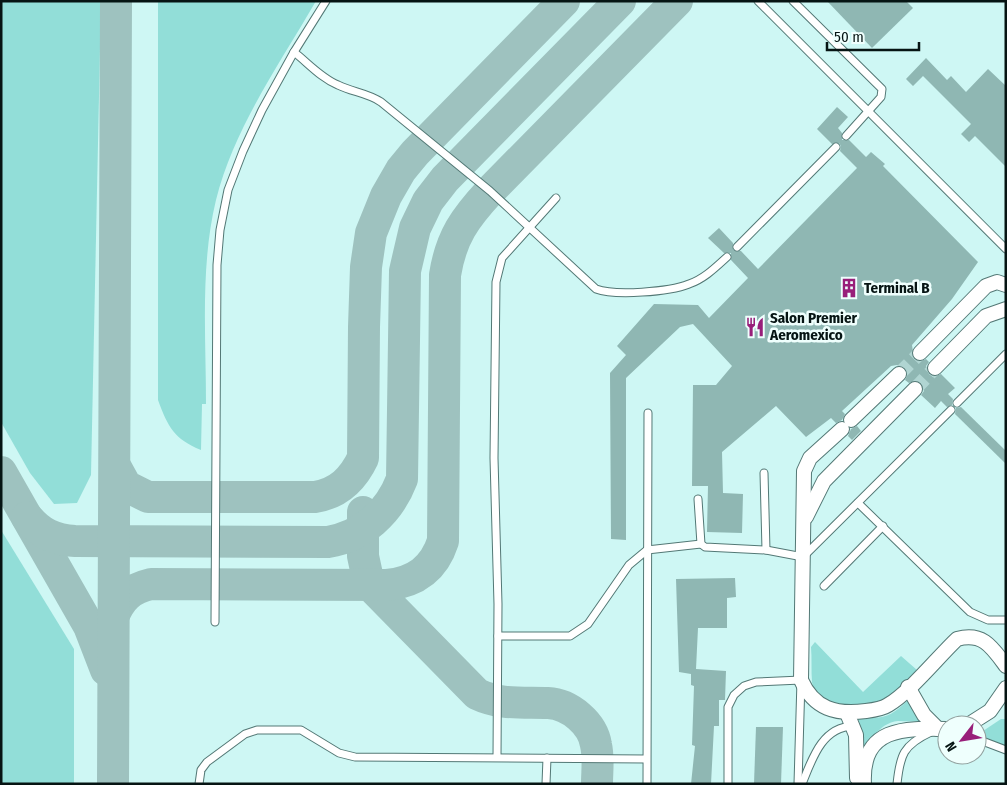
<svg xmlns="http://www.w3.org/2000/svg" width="1007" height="785" viewBox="0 0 1007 785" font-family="'Fira Sans Condensed',sans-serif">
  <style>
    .green { fill: #92ded8 }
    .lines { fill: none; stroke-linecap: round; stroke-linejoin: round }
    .taxiway { stroke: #9ec2bf; stroke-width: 32 }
    .building { fill: #8fb7b3 }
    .street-tunnel { stroke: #b0d5d2; stroke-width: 14; stroke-dasharray: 14 7; stroke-linecap: butt }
    .lane-casing { stroke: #537875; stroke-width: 9 }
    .street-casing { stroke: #537875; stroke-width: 16 }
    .lane { stroke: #fff; stroke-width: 7 }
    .street { stroke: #fff; stroke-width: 14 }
    .labels { text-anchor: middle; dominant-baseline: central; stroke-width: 5; stroke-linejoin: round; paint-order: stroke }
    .poi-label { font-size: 15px; font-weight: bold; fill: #061413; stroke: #effffd; text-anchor: start }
  </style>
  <rect width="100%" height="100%" fill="#cef7f4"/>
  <!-- green -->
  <g class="green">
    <polygon points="1,1 101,1 91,475 77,503 54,504 30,473 1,422"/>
    <path d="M158,1H316C279,65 234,128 216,200C200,266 206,337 206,404H202L201,450C174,439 168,427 158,400Z"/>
    <polygon points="1,530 74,649 74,784 1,784"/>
    <path d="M815,642L863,692L901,656L917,670L883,705C859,707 817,715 812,682C811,671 812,658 811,647Z"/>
    <path d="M908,700L922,721C914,722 906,721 898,721C878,723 869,743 860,759V724L857,716C882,720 890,718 908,700Z"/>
    <polygon points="1001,719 1006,719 1006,746 977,737 977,735"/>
  </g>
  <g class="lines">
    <!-- taxiway -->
    <g class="taxiway">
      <path d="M115,466L126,486L148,497H315C339,493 353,479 363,458L364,327L366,267L371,233L386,196L401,170L415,153L564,1"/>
      <polyline points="1,472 89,626 106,670"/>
      <path d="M363,512V556L369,584L477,694C500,705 522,702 548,703C570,704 593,724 596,745C599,758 597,771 597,784"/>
      <path d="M27,517C40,533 54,540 75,541L328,542C363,536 389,513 402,479L405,271L415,228L428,201L445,179L620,1"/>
      <path d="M113,617C121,598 130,589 151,584L387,585C415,582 434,569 443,541L445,275C451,237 465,218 490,191L677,1"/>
      <polyline points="113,784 116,1"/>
    </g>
  </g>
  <!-- building -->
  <g class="building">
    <polygon points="827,1 906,1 913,8 872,48"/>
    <polygon points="926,58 947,80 951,76 966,92 988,69 1006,86 1006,167 975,136 969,142 961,134 971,124 923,76 913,86 906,79"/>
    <polygon points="837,107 848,117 838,128 842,133 842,140 849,140 866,157 871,152 885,164 883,166 978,262 952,299 912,345 914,359 918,362 926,359 929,362 926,366 929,374 933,377 941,374 955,388 948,394 953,399 952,405 947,407 941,401 935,408 921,395 924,391 921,383 917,380 909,383 905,380 907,376 906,368 897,365 891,366 842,411 845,414 842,420 836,423 831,418 806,437 776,406 722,452 723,493 743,494 742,533 707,532 708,486 692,486 693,385 716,385 732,366 693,324 680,327 626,378 626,540 611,539 610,373 626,355 617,346 654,304 698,305 709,318 748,278 731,260 731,253 724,253 708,238 719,228 733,243 733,250 741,251 758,269 857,168 840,151 841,146 839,143 832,144 817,129"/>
    <polygon points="961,407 1006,451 1006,464 955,414 956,408"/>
    <polygon points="857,426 861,431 852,440 848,436 851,429"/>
    <polygon points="735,578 736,597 727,598 727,628 698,628 696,669 726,671 725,700 719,700 719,726 714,726 711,784 691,784 695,746 692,745 694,686 691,685 691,674 679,672 676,579"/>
    <polygon points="756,727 783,727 781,784 754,784"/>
  </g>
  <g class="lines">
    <!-- street-tunnel -->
    <g class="street-tunnel">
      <polyline points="899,374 920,353"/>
      <polyline points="915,389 935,368"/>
    </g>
    <defs>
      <g id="lane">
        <polyline points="758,1 1006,249"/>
        <polyline points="793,1 882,89 881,97 846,136"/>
        <path d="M294,52C308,63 321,78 338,85C352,92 368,93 381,102L490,191L596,289C615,296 669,292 689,284C704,279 716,267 727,257"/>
        <polyline points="737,247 836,147"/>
        <polyline points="957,403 1006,354"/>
        <polyline points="764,473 766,550"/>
        <polyline points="698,499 701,544 705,547 766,550 803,557 951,410"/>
        <polyline points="858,503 970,612 988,620 1006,620"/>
        <polyline points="824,586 883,526"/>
        <polyline points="215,622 217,265 220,230 228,190 243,151 262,110 294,52 326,1"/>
        <polyline points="498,636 570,636 588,624 629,565 647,550 701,544"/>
        <polyline points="977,739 1006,750"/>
        <polyline points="497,757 498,604 494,458 496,282 502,258 556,198"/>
        <polyline points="199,784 201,770 207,762 245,734 257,730 301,730 339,753 355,757 646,759"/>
        <polyline points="546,784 547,758"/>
        <polyline points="647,784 648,413"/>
        <polyline points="728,784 728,707 734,695 744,686 756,682 801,680 798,784"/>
        <path d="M802,784C812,759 822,727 853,726"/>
        <path d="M897,784C900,755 903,745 931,732"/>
      </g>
      <g id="street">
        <polyline points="920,353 986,286 997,282 1006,285"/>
        <polyline points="935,368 986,316 1006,309"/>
        <polyline points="851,420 899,374"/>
        <path d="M842,429L810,458L804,471L801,680C814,709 836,715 866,711C874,710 882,709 888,705C910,692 938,657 957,639C983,632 992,647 1006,666"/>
        <polyline points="806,517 824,481 915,389"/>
        <polyline points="908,687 924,715 938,729"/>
        <polyline points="847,713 856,735 857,778"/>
        <polyline points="968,725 990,711 1006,688"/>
        <path d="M864,784C861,727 904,728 947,729"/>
      </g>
    </defs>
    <!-- lane casing -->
    <use href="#lane" class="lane-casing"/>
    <!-- street casing -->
    <use href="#street" class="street-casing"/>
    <!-- lane -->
    <use href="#lane" class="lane"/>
    <!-- street -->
    <use href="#street" class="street"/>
  </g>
  <!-- icons -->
  <defs>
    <symbol id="building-bare" viewBox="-9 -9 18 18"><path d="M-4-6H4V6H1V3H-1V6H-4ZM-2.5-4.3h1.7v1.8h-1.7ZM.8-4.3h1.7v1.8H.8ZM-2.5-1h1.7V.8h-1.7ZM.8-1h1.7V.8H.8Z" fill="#981f7a" stroke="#effffd" stroke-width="2.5" paint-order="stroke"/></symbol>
    <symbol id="restaurant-bare" viewBox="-9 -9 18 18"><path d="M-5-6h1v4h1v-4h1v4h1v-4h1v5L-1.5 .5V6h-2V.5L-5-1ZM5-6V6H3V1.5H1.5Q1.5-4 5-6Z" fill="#981f7a" stroke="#effffd" stroke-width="2.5" paint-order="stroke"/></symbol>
  </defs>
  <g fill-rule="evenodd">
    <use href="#building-bare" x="835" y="274" width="28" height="28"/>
    <use href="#restaurant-bare" x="741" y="313" width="28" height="28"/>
  </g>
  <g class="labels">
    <!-- poi labels -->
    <g class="poi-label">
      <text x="864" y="288">Terminal B</text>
      <text x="770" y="318">Salon Premier<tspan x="770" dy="17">Aeromexico</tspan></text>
    </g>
  </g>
  <!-- border -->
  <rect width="1007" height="785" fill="none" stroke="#061413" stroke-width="5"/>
  <!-- north arrow -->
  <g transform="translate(962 740) rotate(239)"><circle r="24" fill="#effffd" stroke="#92a19f"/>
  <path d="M0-4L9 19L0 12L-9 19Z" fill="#981f7a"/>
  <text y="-8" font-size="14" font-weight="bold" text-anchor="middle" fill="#061413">N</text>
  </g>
  <!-- scale -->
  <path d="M827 42v8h92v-8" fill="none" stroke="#061413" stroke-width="2.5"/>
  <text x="834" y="42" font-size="15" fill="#061413" stroke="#effffd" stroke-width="4" paint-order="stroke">50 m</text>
</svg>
